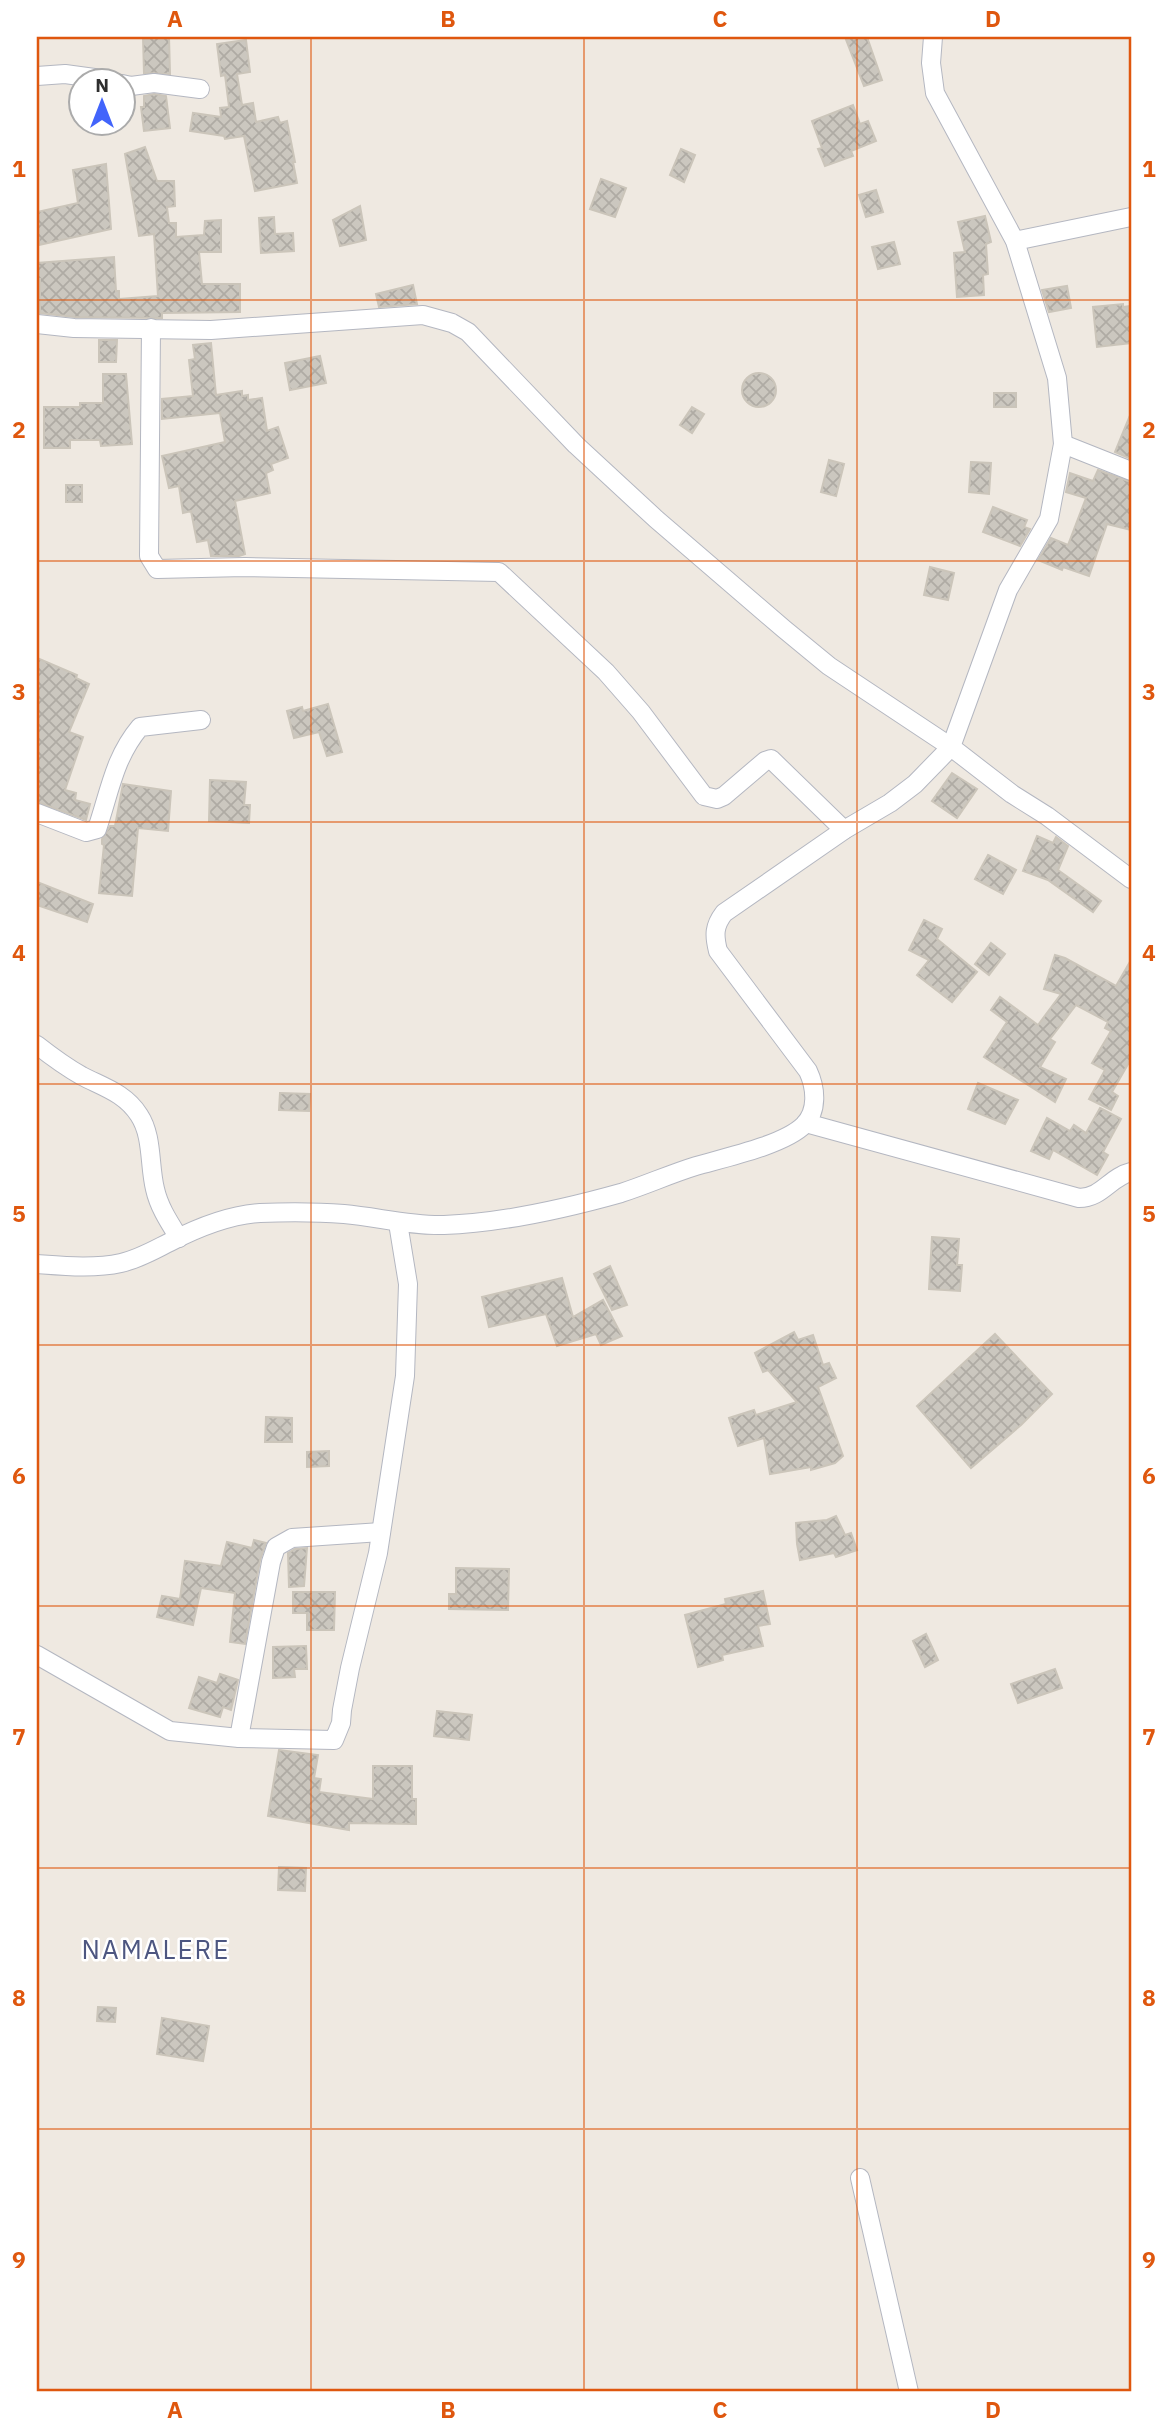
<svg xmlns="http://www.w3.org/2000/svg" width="1168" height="2429" viewBox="0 0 1168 2429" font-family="'IBM Plex Sans',sans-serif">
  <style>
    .building { fill: url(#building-cross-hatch); stroke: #cbc5ba; stroke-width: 2 }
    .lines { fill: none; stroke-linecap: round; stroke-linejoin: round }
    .minor-casing { stroke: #b4b7c1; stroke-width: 20 }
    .minor { stroke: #fff; stroke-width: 18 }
    .grid { fill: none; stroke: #df570e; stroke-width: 2; stroke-opacity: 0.55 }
    .labels { text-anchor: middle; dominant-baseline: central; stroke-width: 5; stroke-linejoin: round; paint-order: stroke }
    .quarter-label { font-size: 26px; letter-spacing: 2px; fill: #4d5680; stroke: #fff }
    .neatline { fill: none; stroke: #df570e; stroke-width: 2.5 }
    .grid-label { font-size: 23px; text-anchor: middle; font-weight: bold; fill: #df570e }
  </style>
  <defs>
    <pattern id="building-cross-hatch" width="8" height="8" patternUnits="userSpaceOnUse" patternTransform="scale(1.75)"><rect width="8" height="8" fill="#cbc7bf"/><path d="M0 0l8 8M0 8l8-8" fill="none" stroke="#afaba4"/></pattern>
  </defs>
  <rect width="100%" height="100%" fill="#efe9e1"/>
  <!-- building -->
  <g class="building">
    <polygon points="143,37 169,37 170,74 144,73"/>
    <polygon points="845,37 867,37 882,80 864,86"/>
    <polygon points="246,40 250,72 237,74 242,105 253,103 256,122 278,117 280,123 287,121 295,162 293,162 297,183 255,191 244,136 225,139 224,136 190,131 193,113 221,117 220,108 229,107 225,75 221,76 217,44"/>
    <polygon points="154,94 166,96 170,128 144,131 141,107 144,107 144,96"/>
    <polygon points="853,105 860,124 868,121 876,141 851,151 853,156 825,166 818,149 822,148 812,121"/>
    <polygon points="145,147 157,181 174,181 175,206 167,207 169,223 176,223 176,237 204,235 205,221 221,220 221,252 199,252 202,284 240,284 240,312 162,313 162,318 75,317 40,313 40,279 37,279 37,263 114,257 116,291 119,291 119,299 158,296 154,234 139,236 125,154"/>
    <polygon points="681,149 695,155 684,182 670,175"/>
    <polygon points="106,164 111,229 39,245 39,240 37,240 37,212 78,203 73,170"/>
    <polygon points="601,179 626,188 615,217 590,209"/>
    <polygon points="876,190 883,212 866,217 859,195"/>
    <polygon points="360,206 366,240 340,246 333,220"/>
    <polygon points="985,216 991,242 986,244 988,274 983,275 984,295 957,297 954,253 965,252 958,222"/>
    <polygon points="274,217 275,234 293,233 294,251 261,253 259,218"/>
    <polygon points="894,242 900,264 878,269 872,247"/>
    <polygon points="413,285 417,304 379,307 376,294"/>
    <polygon points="1067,286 1071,308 1049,312 1042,290"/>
    <polygon points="1123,304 1123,307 1131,306 1131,343 1097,347 1093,307"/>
    <polygon points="99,340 117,340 116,362 99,362"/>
    <polygon points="211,343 216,395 242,391 242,396 248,395 248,400 262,398 267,431 278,427 288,458 271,464 273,470 266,473 270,493 235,501 245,554 239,556 211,556 208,540 197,542 191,511 183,513 179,486 169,488 162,456 225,442 220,413 162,419 162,399 193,396 189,360 195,359 193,345"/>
    <polygon points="320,356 326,383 290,390 285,363"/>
    <circle cx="759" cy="390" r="17"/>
    <polygon points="103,374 126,374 132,444 101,446 100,440 70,440 70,448 44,448 44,407 80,407 80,403 103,403"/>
    <rect x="994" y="393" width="22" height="14"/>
    <polygon points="692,407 704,414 692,433 680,425"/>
    <polygon points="1131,413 1131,459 1115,452"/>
    <polygon points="829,460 844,464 836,496 821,492"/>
    <polygon points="971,462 991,463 989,494 969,492"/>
    <polygon points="1098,470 1131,482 1131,530 1107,524 1089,576 1063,567 1062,570 1038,560 1051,538 1068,545 1086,498 1066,492 1070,473 1093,481"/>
    <rect x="66" y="485" width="16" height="17"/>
    <polygon points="993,507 1027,520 1024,527 1030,529 1020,546 983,532"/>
    <polygon points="930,567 954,573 948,600 924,595"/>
    <polygon points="37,658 77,675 76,678 89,684 69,732 83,737 65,790 76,793 75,800 90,804 86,820 37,802"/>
    <polygon points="328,704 342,752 327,756 319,732 294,738 287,711 302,707 303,711"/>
    <polygon points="952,773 977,789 957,818 932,801"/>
    <polygon points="210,780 246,782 244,805 250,805 249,823 209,821"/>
    <polygon points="123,784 171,791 168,831 138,828 132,896 99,893 104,845 102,844 102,839 110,826 115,826"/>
    <polygon points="1037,836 1053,843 1056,837 1068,846 1058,870 1101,901 1093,912 1048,880 1023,871"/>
    <polygon points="988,855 1016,870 1003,894 975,879"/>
    <polygon points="37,882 93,904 87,922 37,905"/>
    <polygon points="924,920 942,929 937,939 977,972 952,1002 917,975 929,960 909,950"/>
    <polygon points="991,943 1005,954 989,975 975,964"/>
    <polygon points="1055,955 1065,958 1116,986 1131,960 1131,1059 1112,1092 1118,1096 1111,1110 1089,1099 1105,1070 1092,1063 1111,1031 1105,1028 1108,1022 1076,1005 1050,1039 1055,1042 1040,1067 1066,1079 1055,1102 984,1057 1007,1022 991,1010 1000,997 1038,1025 1061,994 1044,989"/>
    <polygon points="978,1083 1018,1100 1005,1124 968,1109"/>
    <polygon points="280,1093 310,1094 309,1111 279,1110"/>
    <polygon points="1100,1108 1121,1119 1103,1152 1108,1155 1097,1175 1053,1150 1049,1159 1031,1151 1047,1118 1070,1131 1074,1125 1086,1133"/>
    <polygon points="932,1237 959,1239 957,1265 962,1265 960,1291 929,1289"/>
    <polygon points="610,1266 627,1305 612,1310 594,1274"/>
    <polygon points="562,1278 573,1317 603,1300 622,1336 601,1345 596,1334 557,1346 546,1314 489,1327 482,1297"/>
    <polygon points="794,1332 798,1340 813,1335 823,1365 829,1363 836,1378 818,1387 843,1456 835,1463 811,1470 811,1467 770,1474 764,1438 738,1446 729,1418 754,1410 756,1415 797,1402 768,1370 763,1372 755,1353"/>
    <polygon points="995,1334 1052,1394 1021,1425 971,1468 917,1406"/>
    <polygon points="266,1417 292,1418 292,1442 265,1442"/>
    <polygon points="329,1451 329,1466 307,1467 307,1452"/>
    <polygon points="836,1516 845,1535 851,1533 857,1550 836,1557 834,1553 800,1560 797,1544 796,1523 827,1520"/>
    <polygon points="254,1540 266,1543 260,1560 245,1644 230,1642 235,1593 201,1588 193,1625 157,1617 162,1596 180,1599 185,1561 221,1566 227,1542 252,1548"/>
    <polygon points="307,1548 304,1586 289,1587 288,1553 295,1549"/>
    <polygon points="456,1568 509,1569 508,1610 449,1609 449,1594 456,1594"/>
    <polygon points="763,1591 770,1624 758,1626 763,1646 722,1655 723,1660 698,1667 685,1615 726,1604 725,1599"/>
    <polygon points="293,1592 335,1592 334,1630 307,1630 307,1613 293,1613"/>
    <polygon points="926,1634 938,1660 925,1667 913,1641"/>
    <polygon points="306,1646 307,1669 294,1669 295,1677 273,1678 273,1647"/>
    <polygon points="1055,1669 1062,1688 1018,1703 1011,1684"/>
    <polygon points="220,1674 238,1680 231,1710 223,1707 220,1717 189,1708 199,1677 217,1683"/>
    <polygon points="437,1711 472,1715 469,1740 434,1736"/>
    <polygon points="279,1750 318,1755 314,1778 321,1779 319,1792 373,1799 373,1766 412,1766 412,1799 416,1799 416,1824 349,1823 349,1830 268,1816"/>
    <polygon points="279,1867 306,1868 305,1891 278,1890"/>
    <polygon points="98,2007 116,2008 115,2022 97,2021"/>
    <polygon points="162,2018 209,2026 203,2061 157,2054"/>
  </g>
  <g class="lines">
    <defs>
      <g id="minor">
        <polyline points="37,76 65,74 109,80"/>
        <polyline points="122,84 131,86 154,83 200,89"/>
        <polyline points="1015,241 1131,217"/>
        <polyline points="37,324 74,328 211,330 423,315 452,323 468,332 576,445 656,519 784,629 829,666 951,747 1012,794 1047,816 1131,879"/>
        <polyline points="151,328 149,556 157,569 245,567 499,572 606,672 641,712 704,796 717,799 724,796 765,761 771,759 844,830"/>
        <polyline points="1063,444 1131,471"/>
        <path d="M37,813L86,832L97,829C110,791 114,758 140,727L201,720"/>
        <path d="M37,1045C51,1056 66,1067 82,1076C103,1087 125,1093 139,1115C153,1136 149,1165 155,1189C159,1207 169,1222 179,1238"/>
        <path d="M806,1123L1079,1198C1102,1198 1110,1177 1131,1172"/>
        <path d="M37,1264C64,1266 94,1269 121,1263C139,1259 154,1250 170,1242C197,1228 229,1215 260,1213C287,1212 317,1212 344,1214C378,1217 409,1226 444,1225C503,1223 564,1209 621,1193C646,1185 670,1174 696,1166C724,1158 784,1145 804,1125C818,1111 816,1088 808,1071L718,951C714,935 714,926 724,913L844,830L890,803L915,784L951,747L1008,590L1049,519L1063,444L1057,378L1015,241L935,93L931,63L933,37"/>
        <polyline points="37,1655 170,1731 239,1738 334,1740 341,1723 342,1710 350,1668 378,1553 405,1376 408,1284 398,1223"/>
        <polyline points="239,1738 271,1562 276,1547 292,1538 381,1532"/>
        <polyline points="860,2178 909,2392"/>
      </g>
    </defs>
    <!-- minor casing -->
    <use href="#minor" class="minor-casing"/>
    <!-- minor -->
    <use href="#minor" class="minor"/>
  </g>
  <!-- grid -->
  <path class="grid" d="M311,37V2392M584,37V2392M857,37V2392M37,300H1131M37,561H1131M37,822H1131M37,1084H1131M37,1345H1131M37,1606H1131M37,1868H1131M37,2129H1131"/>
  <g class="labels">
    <!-- quarter labels -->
    <g class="quarter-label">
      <text x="156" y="1949">NAMALERE</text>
    </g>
  </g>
  <!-- border -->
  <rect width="1168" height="2429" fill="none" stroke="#ffffff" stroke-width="77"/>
  <!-- north arrow -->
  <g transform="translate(102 102)"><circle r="33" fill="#ffffff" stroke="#ababab" stroke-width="2"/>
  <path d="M0-5L12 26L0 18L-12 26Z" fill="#4264fb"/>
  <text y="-10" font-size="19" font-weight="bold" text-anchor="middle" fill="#2e2e2e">N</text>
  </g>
  <rect x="38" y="38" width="1092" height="2352" class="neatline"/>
  <g class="grid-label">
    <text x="175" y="27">A</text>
    <text x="448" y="27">B</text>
    <text x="720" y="27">C</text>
    <text x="993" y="27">D</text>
    <text x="19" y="177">1</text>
    <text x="1149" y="177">1</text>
    <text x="19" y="438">2</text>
    <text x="1149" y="438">2</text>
    <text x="19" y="700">3</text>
    <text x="1149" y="700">3</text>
    <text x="19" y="961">4</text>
    <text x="1149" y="961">4</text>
    <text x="19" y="1222">5</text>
    <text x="1149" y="1222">5</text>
    <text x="19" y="1484">6</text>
    <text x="1149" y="1484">6</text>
    <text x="19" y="1745">7</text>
    <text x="1149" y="1745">7</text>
    <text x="19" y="2006">8</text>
    <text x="1149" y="2006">8</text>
    <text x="19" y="2268">9</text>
    <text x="1149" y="2268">9</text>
    <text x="175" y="2418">A</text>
    <text x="448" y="2418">B</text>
    <text x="720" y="2418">C</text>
    <text x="993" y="2418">D</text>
  </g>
</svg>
